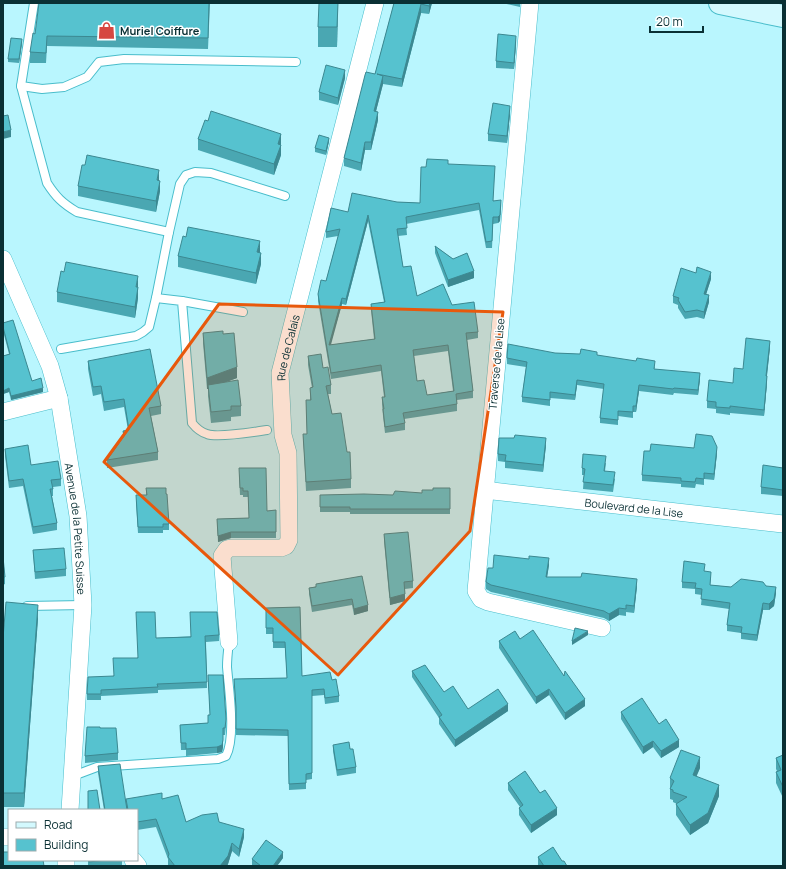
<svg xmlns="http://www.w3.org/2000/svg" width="786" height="869" viewBox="0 0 786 869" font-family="Manrope,sans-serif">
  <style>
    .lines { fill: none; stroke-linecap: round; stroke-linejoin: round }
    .lane-casing { stroke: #49bdcb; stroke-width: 10 }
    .street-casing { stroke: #49bdcb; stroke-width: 18 }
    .secondary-casing { stroke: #49bdcb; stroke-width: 24 }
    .lane { stroke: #fff; stroke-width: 8 }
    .street { stroke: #fff; stroke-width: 17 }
    .secondary { stroke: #d3f9fe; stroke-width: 22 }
    .wall { fill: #4aa7b2; fill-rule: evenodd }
    .shaded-wall { fill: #3c8891 }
    .building { fill: #56c2cf; stroke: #3c8891; fill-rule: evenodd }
    .marked { fill: #e8590c; fill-opacity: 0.2; stroke: #e8590c; stroke-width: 3; stroke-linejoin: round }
    .labels { text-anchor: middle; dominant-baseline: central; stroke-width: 3; stroke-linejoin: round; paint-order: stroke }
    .poi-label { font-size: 11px; font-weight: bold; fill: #0a3034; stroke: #fff; text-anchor: start }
    .street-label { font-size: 11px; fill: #0a3034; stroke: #fff }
  </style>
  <rect width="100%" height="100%" fill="#b9f6fe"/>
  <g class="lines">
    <defs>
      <g id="lane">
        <path d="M34,3L21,86L47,183C56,197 62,203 77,212L169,232L156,298L182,301L192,423C196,428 200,432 207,434C217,438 254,432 267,430"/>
        <polyline points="21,86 42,89 64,87 87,77 99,62 124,59 296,62"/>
        <polyline points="169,232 180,184 186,175 195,172 211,173 285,196"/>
        <polyline points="182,301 243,312"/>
        <polyline points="61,349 136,336 143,332 149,327 156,298"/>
        <polyline points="27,606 83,605"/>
        <path d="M73,776L97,767L218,759L226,756C236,737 229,690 227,667C227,659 228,650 229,642"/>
      </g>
      <g id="street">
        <polyline points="530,3 476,591 481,599 488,602 602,628"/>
        <path id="s1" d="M3,259L50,366L59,398L78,516L83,605L70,810"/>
        <polyline points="3,412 59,398"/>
        <path id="s2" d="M484,490L783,524"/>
        <path id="s3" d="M229,642L222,556L227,549L231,548H281L286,546L289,540L288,453L283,435L280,373L375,3"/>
        <polyline points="3,837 9,837"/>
        <polyline points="133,860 138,866"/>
        <polyline points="66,866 66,860"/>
      </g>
      <polyline id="secondary" points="720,3 783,16"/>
    </defs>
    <!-- lane casing -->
    <use href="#lane" class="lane-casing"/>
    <!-- street casing -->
    <use href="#street" class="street-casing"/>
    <!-- secondary casing -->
    <use href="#secondary" class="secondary-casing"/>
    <!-- lane -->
    <use href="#lane" class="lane"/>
    <!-- street -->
    <use href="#street" class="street"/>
    <!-- secondary -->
    <use href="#secondary" class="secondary"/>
  </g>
  <!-- wall -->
  <g class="wall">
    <polygon points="210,3 208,49 47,46 46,63 30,63 30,52 35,34"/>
    <polygon points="338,3 337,47 318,47 318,27"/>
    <polygon points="394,3 432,3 429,14 421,13 402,87 383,84 376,111 378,120 371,150 365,150 361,171 344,166 344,158 375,74"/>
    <polygon points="502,3 520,3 520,7"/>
    <polygon points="22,43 19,63 8,62 8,59"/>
    <polygon points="516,43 514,69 496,68 496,61"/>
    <polygon points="345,78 338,105 319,100 319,92"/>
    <polygon points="510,114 507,143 488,141 488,134"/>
    <polygon points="208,121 281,134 281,155 274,175 198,150 198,139"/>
    <polygon points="329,141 326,155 315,152 315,148"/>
    <path d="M448,164L494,201L501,207L500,221L498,223L493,224L492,248H486L479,210L406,224L407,235L398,236L403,267L417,296L452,305L478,332V338L467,340L473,391V398L457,400V411L404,419L405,423V430L385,433L383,416L382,404V397H384L381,371L331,379L318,301V294L326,281L338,236L326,238V232L348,212L397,202L420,203L426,167ZM368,221L384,302L371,304V310L374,339L330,345L342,304L346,305ZM448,351L453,391L427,395L417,381L414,356Z"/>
    <polygon points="159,180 160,191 156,212 78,196 78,186"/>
    <polygon points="435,246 453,259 474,278 448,287 435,253"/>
    <polygon points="260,253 261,264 256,284 178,267 178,256"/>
    <polygon points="711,279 706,294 709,302 704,319 697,317 685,319 678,308 678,305 673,303 673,296"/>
    <polygon points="138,287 138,298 135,318 57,302 57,292"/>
    <polygon points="3,323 32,381 43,392 11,400 9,392 3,394 3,356 9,354 3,331"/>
    <polygon points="203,333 223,334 237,378 223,383 241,406 241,416 231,417 231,421 211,423 208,396 208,389 207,389 203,343"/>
    <polygon points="770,347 767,376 767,383 764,416 730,413 730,415 716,413 716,409 707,408 707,401 733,383 743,369"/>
    <polygon points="555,353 597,355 655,367 654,369 700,379 698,395 674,393 673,395 639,391 636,412 633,412 633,418 618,416 618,425 600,423 600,418 604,389 577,385 575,400 550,398 550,406 522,402 522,397 526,367 507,364 507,358"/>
    <polygon points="308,356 323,368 331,385 331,394 328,394 332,414 351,479 351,488 306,491 303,434 307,434 306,400 310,400 310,388 312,388 308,365"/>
    <polygon points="88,361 161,406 161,414 151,416 158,452 158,460 107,468 107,460 123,438 123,431 128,430 124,407 104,411 101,394 93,396 88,369"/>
    <polygon points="546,445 543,472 505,468 505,462 498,461 498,454"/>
    <polygon points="5,449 31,465 61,479 61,486 53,487 53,496 52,496 57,523 57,530 33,534 23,486 9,488 5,456"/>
    <polygon points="650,451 717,453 714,480 704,479 704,485 696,484 695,488 681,487 681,484 642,481 642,475"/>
    <polygon points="606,463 605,471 615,479 613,492 583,489 584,475 582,475 582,468"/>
    <polygon points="783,468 783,496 761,494 761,487"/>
    <polygon points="239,474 267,511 276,510 276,538 231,538 218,542 217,519 249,518 248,497 243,497 243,495 240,495"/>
    <polygon points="146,488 166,494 169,524 169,530 163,530 163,533 138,533 136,502 146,495"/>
    <polygon points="450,488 450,514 350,514 350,512 320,512 320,495 393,495 422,493 433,490"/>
    <polygon points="384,534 413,581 413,588 405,589 405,601 390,605 384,541"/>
    <polygon points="33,550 66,569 66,576 35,579"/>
    <polygon points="3,557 5,577 5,584 3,585"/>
    <polygon points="549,565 547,577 637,586 634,613 626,612 626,616 619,615 609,621 604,618 491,592 486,589 486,582 493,568"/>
    <polygon points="705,571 711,578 710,585 731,587 766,586 776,593 774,606 769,610 763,610 757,641 741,639 741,633 727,631 727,625 729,609 701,605 702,595 695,594 695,589 682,588 682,582"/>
    <polygon points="362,576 368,611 354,615 352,605 312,612 309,594 309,588"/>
    <polygon points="300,607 302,676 332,680 339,696 339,702 325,704 324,695 312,696 312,779 306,780 306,789 289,790 288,736 236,735 236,712 234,679 287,678 285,648 273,648 273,634 266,634 266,608"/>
    <polygon points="38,618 24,807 3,807 3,638"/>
    <polygon points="219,635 219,641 206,642 207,688 158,690 158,693 101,696 101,700 87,700 87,694 113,676 137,658 156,638"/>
    <polygon points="520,639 585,706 565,720 549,695 536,704 499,648 499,641"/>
    <polygon points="412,671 444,692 468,709 508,711 455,747 439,724 439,718 412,677"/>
    <polygon points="208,675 226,725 225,735 223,735 223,747 222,752 217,753 186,756 186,750 181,750 180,725 208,723 208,715 210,715"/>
    <polygon points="621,712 679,747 661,758 653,747 643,754 621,719"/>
    <polygon points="100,728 118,753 118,760 85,763 85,756"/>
    <polygon points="333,745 350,749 356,767 356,773 337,776 333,751"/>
    <polygon points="783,755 783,798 776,783 776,772 777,771 776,769 776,758"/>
    <polygon points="98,766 126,800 162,799 186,822 219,822 244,837 239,857 232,851 228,864 227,866 169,866 168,865 168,859 156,827 137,830 137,810 104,810 98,773"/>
    <polygon points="700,768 696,776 719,796 708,823 690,835 676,815 676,804 677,804 673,802 673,800 670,799 670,778"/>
    <polygon points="508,783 557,815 531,833 519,815 519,808 520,807 508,790"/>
    <polygon points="538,857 562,861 567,866 538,866"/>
    <polygon points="283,858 277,866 252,866 252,859"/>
    <polygon points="88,860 122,860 122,865 110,866 88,866"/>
  </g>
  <!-- shaded-wall -->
  <g class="shaded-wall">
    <polygon points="338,3 337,47 337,27"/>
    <polygon points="430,3 432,3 429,14 429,6"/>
    <polygon points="421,4 421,13 402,87 402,79"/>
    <polygon points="516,36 516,43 514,69 514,63"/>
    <polygon points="22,39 22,43 19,63 19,59"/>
    <polygon points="345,70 345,78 338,105 338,98"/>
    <polygon points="383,76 383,84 374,119 374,111"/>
    <polygon points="510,106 510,114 507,143 507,136"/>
    <polygon points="378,112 378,120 371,150 371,142"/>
    <polygon points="11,130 11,137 3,139 3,132"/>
    <polygon points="281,134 281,155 274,175 274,164 278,144"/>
    <polygon points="329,138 329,141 326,155 326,151"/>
    <polygon points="365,142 365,150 361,171 361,163"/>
    <polygon points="159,170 159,180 157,180"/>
    <polygon points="160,181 160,191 156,212 156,201"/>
    <polygon points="501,200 500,221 498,223 498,217"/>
    <polygon points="368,215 368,221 346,305 346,299"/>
    <polygon points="260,241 260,252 257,262 257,252"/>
    <polygon points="261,253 261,264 256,284 256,273"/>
    <polygon points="474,271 474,278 448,287 448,280"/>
    <polygon points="711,272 711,279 704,301 704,294"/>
    <polygon points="138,276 138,287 136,287"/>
    <polygon points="138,287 138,298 135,318 135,307"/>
    <polygon points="709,295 709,302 704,319 704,312"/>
    <polygon points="342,298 342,304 329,352 329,345"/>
    <polygon points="770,341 770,347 766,383 766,376"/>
    <polygon points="237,367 237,378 208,389 208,385 208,389 207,389 207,378"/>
    <polygon points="700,373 700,379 698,395 698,390"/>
    <polygon points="767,376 767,383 764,416 764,410"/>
    <polygon points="577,380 577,385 575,400 575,395"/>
    <polygon points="639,385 639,391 636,412 636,406"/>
    <polygon points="9,388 9,392 3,394 3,391"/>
    <polygon points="43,388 43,392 11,400 11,396"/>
    <polygon points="546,438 546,445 543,472 543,465"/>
    <polygon points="717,447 717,453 714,480 714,474"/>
    <polygon points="231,532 231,538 218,542 218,536"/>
    <polygon points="549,558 549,565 546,584 546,577"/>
    <polygon points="637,579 637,586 634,613 634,606"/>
    <polygon points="776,587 776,593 774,606 769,610 769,604"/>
    <polygon points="405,594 405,601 390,605 390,598"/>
    <polygon points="763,603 763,610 757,641 757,635"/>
    <polygon points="38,605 38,618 24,807 24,793"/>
    <polygon points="368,605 368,611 354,615 354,609"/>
    <polygon points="619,608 619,615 609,621 609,614"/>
    <polygon points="588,631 588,635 572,645 572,641"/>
    <polygon points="549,689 549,695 536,704 536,697"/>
    <polygon points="585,699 585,706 565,720 565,713"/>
    <polygon points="508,704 508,711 455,747 455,740"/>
    <polygon points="223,740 223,747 222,752 217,753 217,747"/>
    <polygon points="679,740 679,747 661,758 661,751"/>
    <polygon points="653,741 653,747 643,754 643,747"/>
    <polygon points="700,757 700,768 693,785 693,775"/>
    <polygon points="719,785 719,796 708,823 690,835 690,825"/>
    <polygon points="557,808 557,815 531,833 531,825"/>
    <polygon points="244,829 244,837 239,857 239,849"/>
    <polygon points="232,843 232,851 228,864 227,866 220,866"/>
    <polygon points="283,852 283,858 277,866 273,866"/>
  </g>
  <!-- building -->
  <g class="building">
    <polygon points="39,3 209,3 208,38 47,36 46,53 30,52 33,33 35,34"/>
    <polygon points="319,3 338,3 337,27 318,27"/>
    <polygon points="394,3 430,3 429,6 421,4 402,79 377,74 383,76 374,111 378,112 371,142 365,142 361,163 344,158 365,75 366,72 375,74"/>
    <polygon points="498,34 516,36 514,63 496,61"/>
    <polygon points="11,38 22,39 19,59 8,59"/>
    <polygon points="326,65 345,70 338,98 319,92"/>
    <polygon points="493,103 510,106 507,136 488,134"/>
    <polygon points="211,111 281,134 278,144 281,145 274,164 198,139 205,120 208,121"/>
    <polygon points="8,115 11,130 3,132 3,116"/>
    <polygon points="319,135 329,138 326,151 315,148"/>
    <polygon points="87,155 159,170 157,180 160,181 156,201 78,186 82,165 85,165"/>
    <path d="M427,159L448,160V164L495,166L493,201L501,200L500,215L498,217H493L492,241L486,242L479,203L406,217L407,228L397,229L403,267L411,266L417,296L443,284L452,305L474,302L478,332L466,333L473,391L456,394L457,404L403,413L405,423L385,427L383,409H384L382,397H385L381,365L331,373L318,294L321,280L326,281L340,229L326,232L331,208L348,212L352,193L397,202L420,203L421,167H426ZM368,215L385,302L371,304L375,339L329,345L342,298L346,299ZM448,345L454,391L427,395L424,380L417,381L413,350Z"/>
    <polygon points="188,227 260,241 257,252 261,253 256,273 178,256 183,236 186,237"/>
    <polygon points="435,246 453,259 467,253 474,271 448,280"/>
    <polygon points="66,262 138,276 136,287 138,287 135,307 57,292 61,271 64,272"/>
    <polygon points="697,267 711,272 704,294 709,295 704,312 697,310 685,312 678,300 679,298 673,296 681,268 696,273"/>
    <polygon points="13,320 32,381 41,378 43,388 11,396 9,388 3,391 3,356 10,354 3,327 3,323"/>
    <polygon points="223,331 223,334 234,333 237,367 207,378 203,333"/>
    <polygon points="746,338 770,341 766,376 767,376 764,410 730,406 730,408 716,407 716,402 707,401 709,380 733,383 734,368 743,369"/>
    <polygon points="508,344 555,353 580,354 581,349 597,352 597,355 636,361 637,358 655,361 654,369 700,373 698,390 674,388 673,389 639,385 636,406 633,406 633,412 618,411 618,420 600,418 604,384 577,380 575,395 550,392 550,400 522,397 527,362 507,358"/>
    <polygon points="150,349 161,406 149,408 158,452 107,460 124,436 123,431 129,430 124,399 104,402 101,386 93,387 88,361"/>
    <polygon points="321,354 323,368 328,367 331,385 326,386 332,414 341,413 347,452 350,452 351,479 306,482 303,434 307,434 306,400 311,400 310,388 313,387 308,356"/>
    <polygon points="238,380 241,406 231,406 231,410 211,412 208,385"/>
    <polygon points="696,434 712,436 717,447 714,474 704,473 704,479 696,478 695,482 681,481 681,478 642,475 644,451 650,451 651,444 694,448"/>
    <polygon points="515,435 546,438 543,465 505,461 506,455 498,454 499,438 514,438"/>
    <polygon points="28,445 31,465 58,461 61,479 51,480 53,489 50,489 57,523 33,527 23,479 9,481 5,449"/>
    <polygon points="583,454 606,456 604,471 615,472 613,485 583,482 585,469 582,468"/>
    <polygon points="763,465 783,468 783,490 761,487"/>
    <polygon points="239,468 266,468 267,511 276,510 276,532 231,532 218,536 217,519 249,518 248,491 243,491 243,488 240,488"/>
    <polygon points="146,488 166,488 166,494 167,494 169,524 163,524 163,527 138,527 136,495 147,495"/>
    <polygon points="433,488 450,488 450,509 350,509 350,507 320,507 320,495 364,494 393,495 395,491 422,493 422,490 433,490"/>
    <polygon points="408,532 413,581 404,582 405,594 390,598 384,534"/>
    <polygon points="64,548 66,569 35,572 33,550"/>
    <polygon points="494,555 529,559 529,556 549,558 546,577 581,577 582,573 637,579 634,606 626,605 626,609 619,608 609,614 604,611 491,585 486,582 488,568 493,568"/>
    <polygon points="3,557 5,577 3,577"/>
    <polygon points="684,561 705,564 704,571 711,572 710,585 731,587 741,579 763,582 766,586 776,587 774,599 769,604 763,603 757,635 741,633 742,627 727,625 730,603 701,599 702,589 695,588 696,583 682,582"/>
    <polygon points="362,576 368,605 354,609 352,599 312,606 309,588 316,587 316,584"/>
    <polygon points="6,602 38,605 24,793 3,793 3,638"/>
    <polygon points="300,607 302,676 330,672 332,680 336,679 339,696 325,698 324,689 312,690 312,773 306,774 306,783 289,784 288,730 236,729 236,707 234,679 287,678 285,642 273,642 273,628 266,628 266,608"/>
    <polygon points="136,612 155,612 156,638 191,637 190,612 217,612 219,635 205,636 207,682 157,684 158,687 101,690 101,694 87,694 88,677 114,676 113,658 138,658"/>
    <polygon points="575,628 588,631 572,641"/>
    <polygon points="533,630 564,676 565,671 585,699 565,713 549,689 536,697 499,641 515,631 520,639"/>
    <polygon points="425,665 444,692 453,686 468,709 498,689 508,704 455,740 439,717 442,715 412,671"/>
    <polygon points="208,675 223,675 226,719 225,728 223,728 223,740 222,745 217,747 186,749 186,743 181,743 180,725 208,723 208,715 210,715"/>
    <polygon points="642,698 659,724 666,719 679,740 661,751 653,741 643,747 621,712"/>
    <polygon points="87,727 100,727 100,728 116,728 118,753 85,756"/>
    <polygon points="349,742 350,749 353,749 356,767 337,770 333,745"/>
    <polygon points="681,750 700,757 693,775 719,785 708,813 690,825 676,804 687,797 673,792 673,790 670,789 674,781 670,778"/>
    <polygon points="783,755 783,787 776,772 781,770 776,758"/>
    <polygon points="120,764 127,810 105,810 98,766"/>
    <polygon points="525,771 540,793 545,790 557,808 531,825 519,808 523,805 508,783"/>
    <polygon points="97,790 100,810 88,810 88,791"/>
    <polygon points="162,793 162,799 178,795 186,822 202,815 217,813 219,822 244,829 239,849 232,843 228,856 220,866 175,866 168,857 169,854 156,819 137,822 137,810 128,810 126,799"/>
    <polygon points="266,840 283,852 273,866 261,866 252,859"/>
    <polygon points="553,847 562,861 564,861 567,866 544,866 538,857"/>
    <polygon points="3,852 9,852 9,860 43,860 44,866 3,866"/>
    <polygon points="89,860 106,860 89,862"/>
  </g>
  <!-- marked area -->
  <path class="marked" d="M219,304L503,312L470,531L338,675L104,462Z"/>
  <!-- icons -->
  <defs>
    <symbol id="shop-bare" viewBox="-9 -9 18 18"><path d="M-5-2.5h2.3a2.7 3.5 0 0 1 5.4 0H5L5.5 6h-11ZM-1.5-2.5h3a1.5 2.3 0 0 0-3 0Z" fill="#d64741" stroke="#fff" stroke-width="2.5" paint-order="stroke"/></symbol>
  </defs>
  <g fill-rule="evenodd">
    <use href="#shop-bare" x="94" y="18" width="25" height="25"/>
  </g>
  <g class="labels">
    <!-- poi labels -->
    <g class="poi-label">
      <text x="120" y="30">Muriel Coiffure</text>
    </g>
    <!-- street labels -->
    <g class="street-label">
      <text stroke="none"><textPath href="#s3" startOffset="355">Rue de Calais</textPath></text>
      <text transform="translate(496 364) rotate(-85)">Traverse de la Lise</text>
      <text stroke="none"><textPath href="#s2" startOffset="151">Boulevard de la Lise</textPath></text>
      <text stroke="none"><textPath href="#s1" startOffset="282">Avenue de la Petite Suisse</textPath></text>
    </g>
  </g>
  <!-- border -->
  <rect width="786" height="869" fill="none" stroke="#0a3034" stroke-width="8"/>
  <!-- legend -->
  <rect x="8" y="809" width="130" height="52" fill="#ffffff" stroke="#9dacae"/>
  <rect x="16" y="822" width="20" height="6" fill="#d3f9fe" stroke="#9dacae"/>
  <text x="44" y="829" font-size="12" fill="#0a3034">Road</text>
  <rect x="16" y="839" width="20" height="12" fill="#56c2cf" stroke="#9dacae"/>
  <text x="44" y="849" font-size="12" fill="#0a3034">Building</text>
  <!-- scale -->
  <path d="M650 26v6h53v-6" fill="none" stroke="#0a3034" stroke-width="2"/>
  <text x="656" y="26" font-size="12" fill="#0a3034" stroke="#ffffff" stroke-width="3" paint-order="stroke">20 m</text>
</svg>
